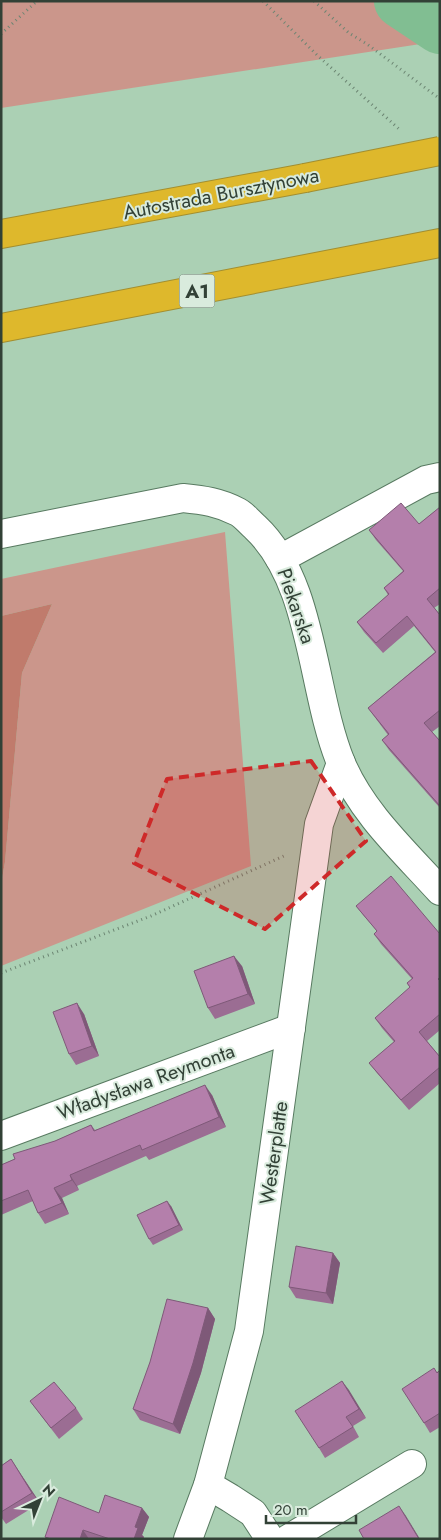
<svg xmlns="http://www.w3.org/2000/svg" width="441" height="1540" viewBox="0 0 441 1540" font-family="Jost,sans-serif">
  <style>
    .green { fill: #cb968b }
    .forest { fill: #c07b6c }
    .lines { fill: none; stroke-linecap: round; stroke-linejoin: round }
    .river { stroke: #81be92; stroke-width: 54 }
    .minor-casing { stroke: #587a61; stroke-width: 30 }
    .highway-casing { stroke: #a28e30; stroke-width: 30 }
    .path { stroke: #6c8572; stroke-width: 3; stroke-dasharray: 1 4; stroke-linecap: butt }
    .minor { stroke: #fff; stroke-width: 28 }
    .highway { stroke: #deb82c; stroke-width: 28 }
    .highway-bridge-casing { stroke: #a28e30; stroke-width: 30; stroke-linecap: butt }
    .highway-bridge { stroke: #deb82c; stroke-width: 28 }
    .wall { fill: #9b6d93 }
    .shaded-wall { fill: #7e5978 }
    .building { fill: #b47fab; stroke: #7e5978 }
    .marked { fill: #ce2929; fill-opacity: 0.2; stroke: #ce2929; stroke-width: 4; stroke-dasharray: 10 6; stroke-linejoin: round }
    .labels { text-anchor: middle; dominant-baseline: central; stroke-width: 4; stroke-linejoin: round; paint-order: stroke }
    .shield { fill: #d9ebdd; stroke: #647468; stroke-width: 1 }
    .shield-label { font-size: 19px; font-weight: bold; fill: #324136 }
    .street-label { font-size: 20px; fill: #324136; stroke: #d9ebdd }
  </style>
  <rect width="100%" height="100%" fill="#abd0b4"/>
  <!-- green -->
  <g class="green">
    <polygon points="1,1 376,1 427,43 1,108"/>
    <polygon points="225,532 251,866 1,966 1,884 5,862 22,673 52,604 1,616 1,579"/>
  </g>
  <!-- forest -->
  <polygon class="forest" points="52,604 22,673 5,862 1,884 1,616"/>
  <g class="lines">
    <!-- river -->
    <polyline class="river" points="401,1 440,27"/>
    <defs>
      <g id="minor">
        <path d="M1,534L183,498C203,500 219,502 238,512C244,515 249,522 255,527C314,582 311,690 341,763C362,813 404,851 440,891"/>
        <polyline points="280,559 426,480 440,477"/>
        <polyline points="1,1136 291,1028"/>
        <polyline points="208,1485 230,1498 253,1513 270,1539"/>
        <polyline points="188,1539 208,1485 249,1331 319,824 341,763"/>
        <polyline points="288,1539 412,1464"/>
      </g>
      <g id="highway">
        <polyline points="1,234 305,178"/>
        <polyline points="1,328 440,243"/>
      </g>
    </defs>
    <!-- minor casing -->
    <use href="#minor" class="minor-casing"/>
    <!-- highway casing -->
    <use href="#highway" class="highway-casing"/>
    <!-- path -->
    <g class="path">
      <polyline points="263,1 317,55 399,129"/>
      <polyline points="314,1 349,33 367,44 440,99"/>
      <polyline points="1,34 37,1"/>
      <polyline points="1,973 151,916 286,855"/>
    </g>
    <!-- minor -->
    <use href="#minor" class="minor"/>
    <!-- highway -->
    <use href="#highway" class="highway"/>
    <defs>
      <polyline id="highway-bridge" points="305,178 440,151"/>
    </defs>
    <!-- highway-bridge casing -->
    <use href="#highway-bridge" class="highway-bridge-casing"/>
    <!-- highway-bridge -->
    <use href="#highway-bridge" class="highway-bridge"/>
  </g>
  <!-- wall -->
  <g class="wall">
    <polygon points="440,507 440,604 434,608 440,615 440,726 432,732 440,741 440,808 389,750 382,740 388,735 368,708 435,652 414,626 383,653 364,632 357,622 388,595 384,588 403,571 376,540 369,530 419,524"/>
    <polygon points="356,906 440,934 440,1030 427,1041 440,1057 440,1083 409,1110 377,1073 369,1063 394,1042 382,1028 375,1018 410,988 407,983 412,979 381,944 374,934 377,931 364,916"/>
    <polygon points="242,966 255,1004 215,1019 208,1008"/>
    <polygon points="84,1014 99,1056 76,1065 69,1054"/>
    <polygon points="212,1095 226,1127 149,1160 146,1156 77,1186 79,1190 62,1198 69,1214 45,1224 38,1213 33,1201 1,1215 1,1165 91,1125 95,1130"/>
    <polygon points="171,1206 183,1230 153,1245 149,1239"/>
    <polygon points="333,1253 340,1263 333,1304 296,1298 289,1287"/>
    <polygon points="208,1308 215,1319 201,1373 180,1434 140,1420 133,1409"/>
    <polygon points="440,1370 440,1427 430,1433 424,1423 437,1372"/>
    <polygon points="342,1381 366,1418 353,1426 359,1437 325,1458 319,1448"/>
    <polygon points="30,1401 76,1408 83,1419 59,1439"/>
    <polygon points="11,1459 40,1503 6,1524 1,1517 1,1466"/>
    <polygon points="142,1508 149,1517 142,1535 144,1537 143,1539 47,1539 45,1537 99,1513"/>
  </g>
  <!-- shaded-wall -->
  <g class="shaded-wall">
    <polygon points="234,956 242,966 255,1004 248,994"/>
    <polygon points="77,1003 84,1014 99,1056 92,1046"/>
    <polygon points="205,1085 212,1095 226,1127 219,1117"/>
    <polygon points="70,1175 77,1186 79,1190 72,1180"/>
    <polygon points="54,1188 62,1198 69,1214 62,1203"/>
    <polygon points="167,1201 171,1206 183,1230 179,1225"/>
    <polygon points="333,1253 340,1263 333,1304 326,1293"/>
    <polygon points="208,1308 215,1319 201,1373 180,1434 173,1424"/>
    <polygon points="342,1381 349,1390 366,1418 359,1409"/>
    <polygon points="11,1459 18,1470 40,1503 32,1493"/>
    <polygon points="399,1506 406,1516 420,1539 419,1539"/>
    <polygon points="142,1508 149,1517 142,1535 144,1537 143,1539 134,1539 135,1527"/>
    <polygon points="83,1530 89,1539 80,1539"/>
  </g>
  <!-- building -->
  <g class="building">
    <polygon points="401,503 419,524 440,507 440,588 427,599 440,615 440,710 424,723 440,741 440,806 382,740 389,734 368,708 436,652 407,616 376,643 357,622 389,594 384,588 404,571 369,530"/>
    <polygon points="391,876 440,934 440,977 438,979 440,981 440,1014 419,1032 440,1057 440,1067 401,1100 369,1063 395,1041 375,1018 410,987 407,983 413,978 374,934 377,931 356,906"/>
    <polygon points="234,956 248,994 208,1008 194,971"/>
    <polygon points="77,1003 92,1046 69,1054 53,1012"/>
    <polygon points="205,1085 219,1117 142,1150 140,1145 70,1175 72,1180 54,1188 62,1203 38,1213 28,1190 1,1201 1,1165 15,1159 13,1154 55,1141 91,1125 94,1131"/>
    <polygon points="167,1201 179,1225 149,1239 137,1215"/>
    <polygon points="296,1246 333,1253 326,1293 289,1287"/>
    <polygon points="167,1299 208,1308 193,1363 173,1424 133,1409 150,1362"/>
    <polygon points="434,1368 437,1373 440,1370 440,1413 424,1423 402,1389"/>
    <polygon points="342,1381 359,1409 346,1417 353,1427 319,1448 295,1411"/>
    <polygon points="54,1382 76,1408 51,1428 30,1401"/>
    <polygon points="11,1459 32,1493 1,1512 1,1466"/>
    <polygon points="105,1495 142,1508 135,1527 138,1528 134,1539 110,1539 83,1530 80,1539 51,1539 45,1537 59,1497 99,1513"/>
    <polygon points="399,1506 419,1539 364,1539 359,1530"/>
  </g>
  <!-- marked area -->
  <path class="marked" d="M311,761L366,841L265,929L134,863L167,779Z"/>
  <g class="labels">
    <!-- shield labels -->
    <rect class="shield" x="179.5" y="274.5" width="35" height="33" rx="4"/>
    <g class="shield-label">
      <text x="197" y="291">A1</text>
    </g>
    <!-- street labels -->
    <g class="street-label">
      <text transform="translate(221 194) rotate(-11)">Autostrada Bursztynowa</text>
      <text transform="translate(296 606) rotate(71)">Piekarska</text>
      <text transform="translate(146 1082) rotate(-20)">Władysława Reymonta</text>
      <text transform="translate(274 1153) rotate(-82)">Westerplatte</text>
    </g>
  </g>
  <!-- border -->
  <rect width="441" height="1540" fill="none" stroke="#324136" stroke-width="5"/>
  <!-- north arrow -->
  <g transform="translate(40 1500) rotate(43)" stroke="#d9ebdd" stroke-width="4" paint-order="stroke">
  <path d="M0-4L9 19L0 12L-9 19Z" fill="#324136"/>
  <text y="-8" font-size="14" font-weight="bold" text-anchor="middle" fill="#324136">N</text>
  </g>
  <!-- scale -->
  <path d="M266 1515v8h90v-8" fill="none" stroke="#324136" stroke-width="2.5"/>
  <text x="274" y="1515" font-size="15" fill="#324136" stroke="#d9ebdd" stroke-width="4" paint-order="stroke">20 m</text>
</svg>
